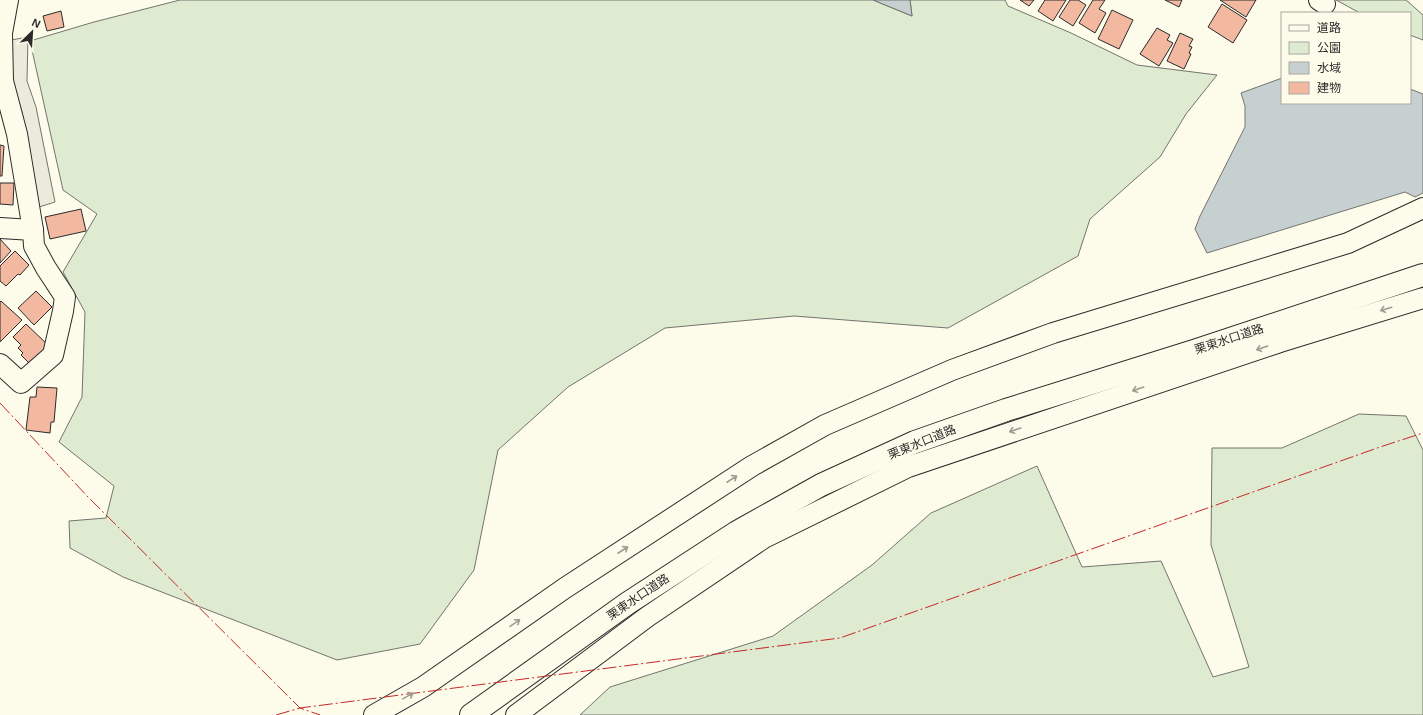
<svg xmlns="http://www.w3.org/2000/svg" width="1423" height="715" viewBox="0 0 1423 715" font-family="Helvetica,'Noto Sans JP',sans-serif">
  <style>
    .green { fill: #deebd1; stroke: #74746e }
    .parking { fill: #eceadb; stroke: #74746e }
    .water { fill: #c7d0d0; stroke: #74746e }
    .building { fill: #f2b8a0; stroke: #2b2b2b }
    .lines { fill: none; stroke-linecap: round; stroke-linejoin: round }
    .minor-casing { stroke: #2b2b2b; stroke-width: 22 }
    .highway-casing { stroke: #2b2b2b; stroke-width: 24 }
    .minor { stroke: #fdfbea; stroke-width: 20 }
    .highway { stroke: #fdfbea; stroke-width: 22 }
    .power { stroke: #c62828; stroke-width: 1; stroke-dasharray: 14 3 2 3; stroke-linecap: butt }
    .oneway { stroke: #9e9d94 }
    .labels { text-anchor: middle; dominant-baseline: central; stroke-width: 3; stroke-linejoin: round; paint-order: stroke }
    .street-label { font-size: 12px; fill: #2b2b2b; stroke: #fdfbea }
  </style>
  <rect width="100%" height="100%" fill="#fdfbea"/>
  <!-- green -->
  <g class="green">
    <polygon points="180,0 873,0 912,16 910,0 1005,0 1008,6 1071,33 1137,65 1217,75 1186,114 1160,157 1090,219 1078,256 948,328 794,316 665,328 568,387 498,450 474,570 420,644 337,660 123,577 70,548 69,521 106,518 114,486 59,442 82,397 85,312 63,272 97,214 63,190 30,41 94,22"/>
    <polygon points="1336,0 1406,0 1423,15 1423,40 1410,35 1410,13 1360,13"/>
    <polygon points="1359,414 1406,416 1423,450 1423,715 580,715 610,687 773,636 872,565 931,513 1037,466 1082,567 1161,561 1213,677 1249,667 1211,545 1212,448 1282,448"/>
  </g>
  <!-- parking -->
  <polygon class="parking" points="28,37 27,81 36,107 55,202 39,207 22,112 11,81 11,40"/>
  <!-- water -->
  <g class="water">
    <polygon points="873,0 910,0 912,16"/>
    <polygon points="1282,78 1282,103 1410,103 1410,89 1423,94 1423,193 1415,197 1405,192 1207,253 1195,229 1200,216 1245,127 1245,106 1241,93"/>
  </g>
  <!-- building -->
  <g class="building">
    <polygon points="1020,0 1034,0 1029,6"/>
    <polygon points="1045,0 1066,0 1053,21 1038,11"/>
    <polygon points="1070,0 1078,0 1086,5 1073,26 1059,17"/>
    <polygon points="1093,0 1105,0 1099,9 1106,13 1095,33 1079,23"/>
    <polygon points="1165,0 1182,0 1179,7"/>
    <polygon points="1220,0 1256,0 1246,17"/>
    <polygon points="1222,4 1247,20 1233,43 1208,27"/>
    <polygon points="1112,10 1133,20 1119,49 1098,39"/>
    <polygon points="61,11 64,27 47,31 43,16"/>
    <polygon points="1157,28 1170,35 1167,40 1173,43 1159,66 1140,54"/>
    <polygon points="1180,33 1193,39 1189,46 1192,47 1189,53 1191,54 1184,69 1167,61"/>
    <polygon points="0,145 4,146 2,176 0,176"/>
    <polygon points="0,183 14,183 13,205 0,204"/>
    <polygon points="81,209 86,231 50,239 45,217"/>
    <polygon points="0,239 11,251 0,263"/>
    <polygon points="15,251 29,265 20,275 18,274 6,286 0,281 0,266"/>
    <polygon points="36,291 52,307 34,325 18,308"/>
    <polygon points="1,301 22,320 0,342 0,302"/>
    <polygon points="26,324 48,345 32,366 21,355 23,353 18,348 21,345 13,337"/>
    <polygon points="37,387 57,388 54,422 51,422 50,433 26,430 30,397 36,397"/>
  </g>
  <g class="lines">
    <defs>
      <g id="minor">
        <polyline points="1319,0 1325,4"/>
        <polyline points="0,228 33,230"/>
        <polyline points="0,364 21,383 53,355 63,311 65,297 46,268 34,246 33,230 17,134 3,81 2,33 8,0"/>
        <polyline points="374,715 423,687 565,588 752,466 825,425 952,370 1053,333 1348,243 1423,208"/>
        <polyline points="516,715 647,617 764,538 908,467 1280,342 1423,298"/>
      </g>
      <polyline id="highway" points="471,715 628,603 737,532 821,485 915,442 1006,410 1194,351 1423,275"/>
    </defs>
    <!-- minor casing -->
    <use href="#minor" class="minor-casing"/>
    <!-- highway casing -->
    <use href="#highway" class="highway-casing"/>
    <!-- minor -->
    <use href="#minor" class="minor"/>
    <!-- highway -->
    <use href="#highway" class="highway"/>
    <!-- power -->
    <g class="power">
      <polyline points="0,403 88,497 300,708 320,715"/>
      <polyline points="276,715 300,708 840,638 1383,446 1423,433"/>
    </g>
  </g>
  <!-- one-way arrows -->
  <defs><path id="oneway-shaft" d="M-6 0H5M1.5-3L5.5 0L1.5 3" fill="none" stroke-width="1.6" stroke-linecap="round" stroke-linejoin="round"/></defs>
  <g class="oneway">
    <use href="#oneway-shaft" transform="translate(1386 309) rotate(163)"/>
    <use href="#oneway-shaft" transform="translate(1262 348) rotate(161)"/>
    <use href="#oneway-shaft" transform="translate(1138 389) rotate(161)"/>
    <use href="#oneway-shaft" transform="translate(1015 430) rotate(161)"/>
    <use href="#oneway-shaft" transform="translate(732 479) rotate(-33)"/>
    <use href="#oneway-shaft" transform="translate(623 550) rotate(-33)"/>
    <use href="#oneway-shaft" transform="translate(515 623) rotate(-35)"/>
    <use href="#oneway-shaft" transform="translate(408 696) rotate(-29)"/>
  </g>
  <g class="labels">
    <!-- street labels -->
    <g class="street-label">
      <text transform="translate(1229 339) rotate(-18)">栗東水口道路</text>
      <text transform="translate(922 442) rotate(-22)">栗東水口道路</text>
      <text transform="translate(638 597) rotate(-34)">栗東水口道路</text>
    </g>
  </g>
  <!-- legend -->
  <rect x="1281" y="12" width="130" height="92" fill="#fdfbea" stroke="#a9a89e"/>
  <rect x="1289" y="25" width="20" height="6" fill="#fdfbea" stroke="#a9a89e"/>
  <text x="1317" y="32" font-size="12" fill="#2b2b2b">道路</text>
  <rect x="1289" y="42" width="20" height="12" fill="#deebd1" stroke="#a9a89e"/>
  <text x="1317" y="52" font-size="12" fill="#2b2b2b">公園</text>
  <rect x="1289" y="62" width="20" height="12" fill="#c7d0d0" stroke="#a9a89e"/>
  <text x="1317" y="72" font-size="12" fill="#2b2b2b">水域</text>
  <rect x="1289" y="82" width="20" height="12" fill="#f2b8a0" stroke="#a9a89e"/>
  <text x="1317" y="92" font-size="12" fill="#2b2b2b">建物</text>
  <!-- north arrow -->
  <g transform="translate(32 32) rotate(25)" stroke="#fdfbea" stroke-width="3" paint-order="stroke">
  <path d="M0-3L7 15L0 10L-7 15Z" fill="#2b2b2b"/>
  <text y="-6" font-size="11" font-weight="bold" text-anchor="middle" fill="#2b2b2b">N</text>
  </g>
</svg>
